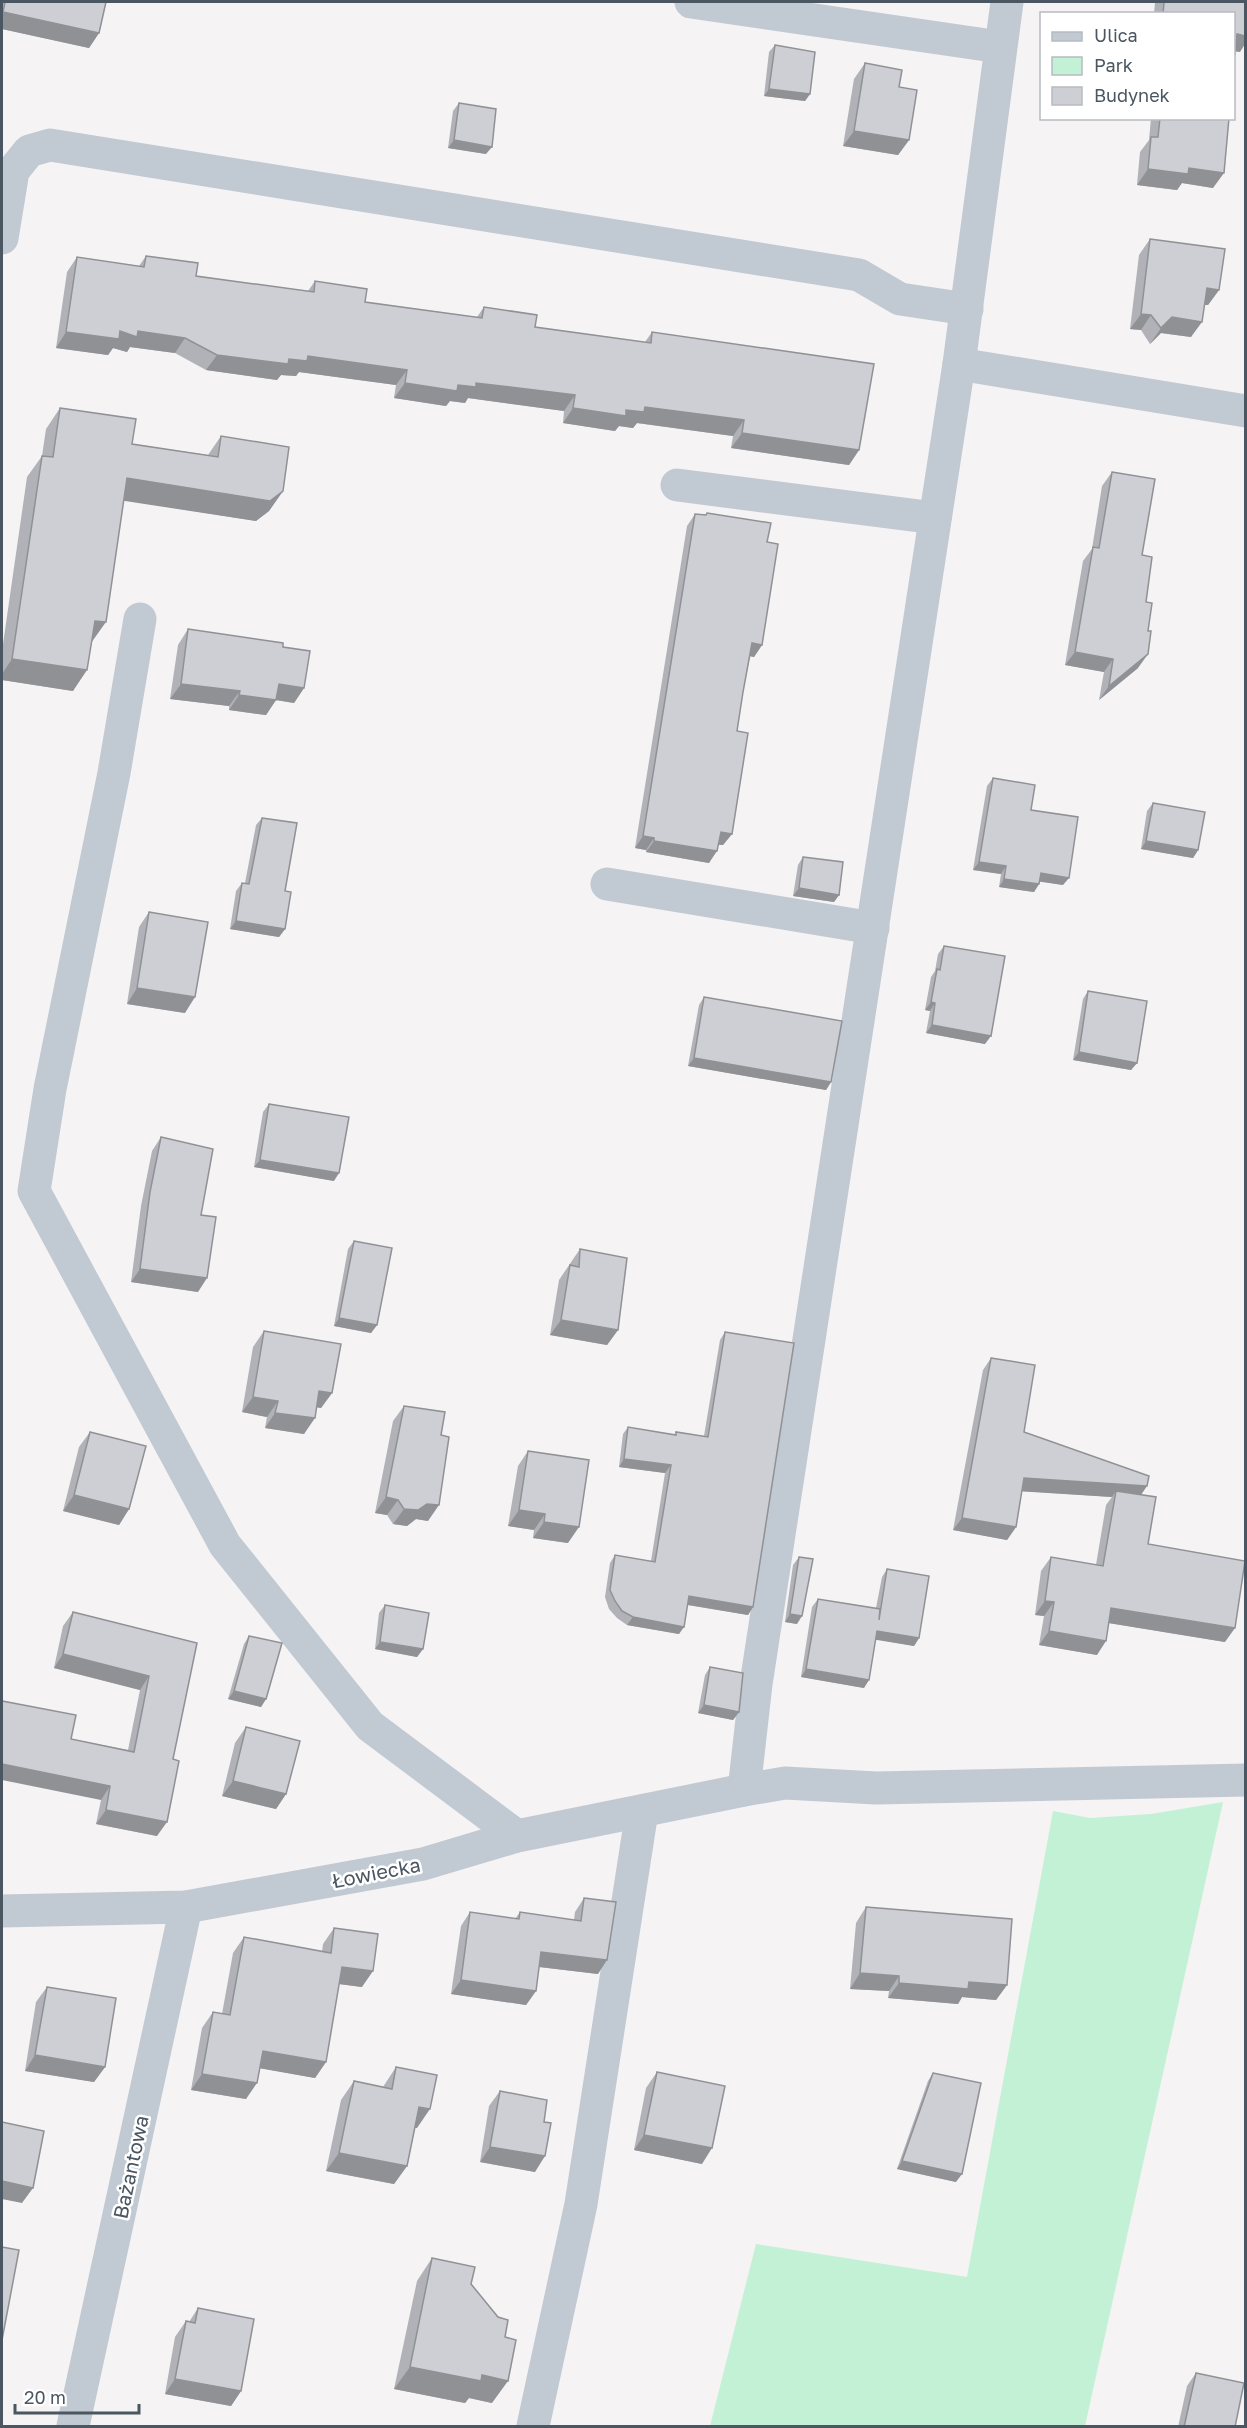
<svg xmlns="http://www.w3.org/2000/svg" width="1247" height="2428" viewBox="0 0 1247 2428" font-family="'Golos Text',sans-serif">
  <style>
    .green { fill: #c3f1d5 }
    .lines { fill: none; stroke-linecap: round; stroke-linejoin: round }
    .minor { stroke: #c1cad2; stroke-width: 33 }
    .wall { fill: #b0b2b7 }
    .shaded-wall { fill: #909195 }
    .building { fill: #cdcfd5; stroke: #909195; stroke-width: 1.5 }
    .labels { text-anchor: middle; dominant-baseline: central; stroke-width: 5; stroke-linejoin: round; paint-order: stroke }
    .street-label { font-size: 20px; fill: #4a5661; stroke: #fff }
  </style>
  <rect width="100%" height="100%" fill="#f5f3f3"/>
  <!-- green -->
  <polygon class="green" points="1223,1802 1085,2426 710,2426 756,2244 967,2277 1053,1811 1090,1818 1151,1814"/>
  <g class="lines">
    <!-- minor -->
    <g class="minor">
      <polyline points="691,2 1000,47"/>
      <polyline points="2,238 13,171 29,151 50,145 859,275 900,299 967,309"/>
      <polyline points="959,364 1246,411"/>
      <polyline points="677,485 935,518"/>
      <polyline points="140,619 114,773 50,1089 34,1191 225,1545 370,1726 517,1836"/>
      <polyline points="607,884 873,928"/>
      <polyline points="744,1790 756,1684 959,364 1007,2"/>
      <polyline points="2,1911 186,1907 423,1864 517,1836 744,1790 785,1783 876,1788 1246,1780"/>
      <polyline points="73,2426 186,1907"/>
      <polyline points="533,2426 581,2204 642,1811"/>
    </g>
  </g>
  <!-- wall -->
  <g class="wall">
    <polygon points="2,2 106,2 99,33 89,48 2,29"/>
    <polygon points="1155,2 1245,2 1240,52 1235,51 1233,14 1154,14"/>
    <polygon points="775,45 810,94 805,101 764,96 769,52"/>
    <polygon points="865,63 899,87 909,140 898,155 843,146 854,79"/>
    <polygon points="459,103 486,154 448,148 453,111"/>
    <polygon points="1151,118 1229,118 1213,188 1182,183 1177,190 1137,185 1140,152 1149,140"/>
    <polygon points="1150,239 1219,290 1208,305 1204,305 1191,337 1161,333 1150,344 1141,330 1130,329 1139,255"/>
    <polygon points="146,256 196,276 308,291 315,281 365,302 477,317 484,307 535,327 645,342 652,332 859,450 849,465 731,448 733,436 637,423 633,428 619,426 615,431 563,423 564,411 468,398 465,403 450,401 446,406 394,398 396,385 299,372 296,376 281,375 277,380 206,370 175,353 130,347 127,352 113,348 108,355 56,348 67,272 77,257 139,266"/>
    <polygon points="60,408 132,444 208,455 221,436 283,491 269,511 256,521 124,500 91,643 73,691 2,680 2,651 27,477 42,456 46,429"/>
    <polygon points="1112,472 1142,555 1146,602 1138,668 1099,700 1104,672 1065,665 1083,561 1092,549 1102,486"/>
    <polygon points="707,513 767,542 762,645 754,657 750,656 743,692 737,731 732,834 723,845 718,845 709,863 646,852 646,850 635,848 687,526 695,514 705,515"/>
    <polygon points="188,629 283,647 304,688 294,703 276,700 266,715 229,710 229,706 170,699 178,645"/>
    <polygon points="993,778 1031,810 1063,885 1040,881 1039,884 1034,892 999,887 1001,874 973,870 987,786"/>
    <polygon points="1153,803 1198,850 1193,858 1141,849 1147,811"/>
    <polygon points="262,818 285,891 285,929 279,937 230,929 236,891 242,883 245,883 256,825"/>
    <polygon points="803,857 839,895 834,902 793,896 798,865"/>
    <polygon points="149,912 185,1013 127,1004 139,927"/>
    <polygon points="944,946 985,1044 926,1033 930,1011 925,1010 931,977 935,971 938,954"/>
    <polygon points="1088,991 1137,1063 1131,1070 1073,1060 1083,999"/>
    <polygon points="704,997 831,1082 826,1090 688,1066 699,1005"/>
    <polygon points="269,1104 334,1181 254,1167 263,1112"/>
    <polygon points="161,1137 201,1215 198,1292 131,1282 141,1206 152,1151"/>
    <polygon points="354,1241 377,1325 371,1333 334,1326 348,1249"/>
    <polygon points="580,1249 618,1330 607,1345 550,1335 559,1280"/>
    <polygon points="264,1331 332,1393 321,1408 317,1407 304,1434 265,1428 267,1417 242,1412 253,1347"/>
    <polygon points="725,1332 753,1607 748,1615 687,1605 679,1634 627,1625 617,1618 609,1609 605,1597 610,1563 615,1555 651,1561 665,1473 619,1467 623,1434 628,1427 674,1435 676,1432 704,1436 720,1340"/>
    <polygon points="991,1358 1024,1432 1141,1495 1148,1544 1225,1642 1109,1623 1097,1655 1039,1645 1044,1616 1035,1615 1041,1571 1051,1557 1096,1565 1106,1505 1112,1497 1022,1491 1016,1527 1007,1540 953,1530 983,1370"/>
    <polygon points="404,1406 441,1435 428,1521 416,1519 407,1526 393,1524 387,1515 375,1513 393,1421"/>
    <polygon points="90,1432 129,1509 119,1525 63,1511 79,1447"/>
    <polygon points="528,1451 568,1543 533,1538 534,1530 508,1526 518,1466"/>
    <polygon points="799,1557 797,1624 785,1622 793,1565"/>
    <polygon points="887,1569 919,1638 914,1646 876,1639 864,1688 801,1677 812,1607 818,1599 876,1608 882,1577"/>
    <polygon points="385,1605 423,1649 417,1657 375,1649 379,1613"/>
    <polygon points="73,1612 197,1643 157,1836 96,1824 101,1800 71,1739 128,1750 140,1690 54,1668 63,1626"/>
    <polygon points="249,1636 266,1699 261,1707 228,1699 244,1644"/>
    <polygon points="710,1667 739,1712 733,1720 698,1713 705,1675"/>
    <polygon points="246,1727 286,1794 276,1809 222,1796 235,1743"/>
    <polygon points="584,1898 598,1974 539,1967 536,1991 526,2005 451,1994 461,1926 470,1912 515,1919 520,1912 574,1920 575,1912"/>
    <polygon points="866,1907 1007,1985 996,2000 962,1997 958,2004 888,1998 889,1991 850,1989 856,1923"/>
    <polygon points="334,1928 362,1987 339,1984 326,2062 315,2078 260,2068 246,2099 191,2090 202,2028 213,2012 222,2014 233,1953 244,1937 322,1952 323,1944"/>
    <polygon points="47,1987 105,2067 94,2082 25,2071 36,2002"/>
    <polygon points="396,2067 417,2128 415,2128 407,2166 394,2184 326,2171 341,2100 354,2081 383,2087"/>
    <polygon points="657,2072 702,2164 634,2150 646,2088"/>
    <polygon points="933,2073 956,2182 897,2169 928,2081"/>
    <polygon points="500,2091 544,2122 535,2172 480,2162 489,2106"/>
    <polygon points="432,2258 471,2284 492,2403 469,2398 465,2403 394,2389 417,2281"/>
    <polygon points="198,2308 241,2391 231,2406 165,2394 175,2337 186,2321 189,2322"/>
    <polygon points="1196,2373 1235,2427 1178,2427 1187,2386"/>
  </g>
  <!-- shaded-wall -->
  <g class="shaded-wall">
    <polygon points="3,12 99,33 89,48 2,29 2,14"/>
    <polygon points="1237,34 1245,36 1245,44 1240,52 1233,51"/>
    <polygon points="769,89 810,94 805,101 764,96"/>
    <polygon points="854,131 909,140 898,155 843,146"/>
    <polygon points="454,140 492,147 486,154 448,148"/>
    <polygon points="1189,168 1224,173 1213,188 1182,183 1177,190 1137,185 1148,169"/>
    <polygon points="1207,288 1219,290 1208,305 1196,304"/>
    <polygon points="1141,314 1151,315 1141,330 1130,329"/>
    <polygon points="1172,317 1202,322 1191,337 1161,333 1150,344 1161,328"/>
    <polygon points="120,331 138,331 185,338 175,353 130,347 127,352 113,348 108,355 56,348 66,332"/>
    <polygon points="217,355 289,359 308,356 407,370 396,385 299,372 296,376 281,375 277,380 206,370"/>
    <polygon points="405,383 458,385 476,383 575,395 564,411 468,398 465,403 450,401 446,406 394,398"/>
    <polygon points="645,407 744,420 733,436 637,423 633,428 619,426 615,431 563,423 573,408 626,410"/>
    <polygon points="742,433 859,450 849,465 731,448"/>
    <polygon points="127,478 283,491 269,511 256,521 112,499"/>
    <polygon points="95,621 106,622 91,643"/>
    <polygon points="752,643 762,645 754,657 744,655"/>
    <polygon points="1075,652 1113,659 1104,672 1065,665"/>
    <polygon points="1148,654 1138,668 1099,700 1109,686"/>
    <polygon points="12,659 87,670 73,691 2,680 2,674"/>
    <polygon points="181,684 240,691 229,706 170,699"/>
    <polygon points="279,684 304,688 294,703 276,700 266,715 229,710 239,695"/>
    <polygon points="721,832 732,834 723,845 712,844"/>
    <polygon points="643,836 654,838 646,850 635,848"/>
    <polygon points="654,841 717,851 709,863 646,852"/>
    <polygon points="1146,841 1198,850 1193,858 1141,849"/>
    <polygon points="979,862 1006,866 1001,874 973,870"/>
    <polygon points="1041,873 1069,878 1063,885 1035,881"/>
    <polygon points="1004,879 1039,884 1034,892 999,887"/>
    <polygon points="799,888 839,895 834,902 793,896"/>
    <polygon points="236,921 285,929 279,937 230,929"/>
    <polygon points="137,988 195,997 185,1013 127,1004"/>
    <polygon points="931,1002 935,1003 930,1011 925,1010"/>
    <polygon points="932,1025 991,1036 985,1044 926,1033"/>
    <polygon points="1079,1052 1137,1063 1131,1070 1073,1060"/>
    <polygon points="694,1058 831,1082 826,1090 688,1066"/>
    <polygon points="260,1160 339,1173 334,1181 254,1167"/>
    <polygon points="140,1269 207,1278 198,1292 131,1282"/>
    <polygon points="339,1318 377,1325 371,1333 334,1326"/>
    <polygon points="561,1320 618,1330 607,1345 550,1335"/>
    <polygon points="319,1391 332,1393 321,1408 308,1406"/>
    <polygon points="253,1397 278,1401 267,1417 242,1412"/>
    <polygon points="275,1413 315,1418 304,1434 265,1428"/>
    <polygon points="624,1459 671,1465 665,1473 619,1467"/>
    <polygon points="1024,1478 1147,1486 1139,1498 1116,1491 1112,1497 1016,1491"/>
    <polygon points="74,1495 129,1509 119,1525 63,1511"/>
    <polygon points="386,1497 398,1500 387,1515 375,1513"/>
    <polygon points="427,1504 439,1505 428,1521 416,1519 407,1526 393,1524 404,1509"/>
    <polygon points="519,1510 545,1514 534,1530 508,1526"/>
    <polygon points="962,1518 1016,1527 1007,1540 953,1530"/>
    <polygon points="544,1522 579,1527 568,1543 533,1538"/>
    <polygon points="689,1596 753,1607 748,1615 683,1604"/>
    <polygon points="1045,1601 1054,1602 1044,1616 1035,1615"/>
    <polygon points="1111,1608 1235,1628 1225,1642 1102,1622"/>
    <polygon points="790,1614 802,1616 797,1624 785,1622"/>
    <polygon points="633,1617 684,1627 679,1634 627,1625"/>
    <polygon points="877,1631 919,1638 914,1646 871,1639"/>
    <polygon points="1049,1631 1106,1641 1097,1655 1039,1645"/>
    <polygon points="380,1642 423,1649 417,1657 375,1649"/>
    <polygon points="63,1654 149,1676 140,1690 54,1668"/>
    <polygon points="806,1669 869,1680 864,1688 801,1677"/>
    <polygon points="234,1691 266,1699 261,1707 228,1699"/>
    <polygon points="704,1705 739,1712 733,1720 698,1713"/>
    <polygon points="2,1764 110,1786 101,1800 2,1780"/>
    <polygon points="233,1781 286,1794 276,1809 222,1796"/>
    <polygon points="106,1810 167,1822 157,1836 96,1824"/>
    <polygon points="541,1952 607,1960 598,1974 531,1966"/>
    <polygon points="342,1967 373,1971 362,1987 331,1983"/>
    <polygon points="860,1973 899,1976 889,1991 850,1989"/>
    <polygon points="461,1980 536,1991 526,2005 451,1994"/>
    <polygon points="969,1982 1007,1985 996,2000 962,1997 958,2004 888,1998 899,1983"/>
    <polygon points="263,2051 326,2062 315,2078 252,2067"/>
    <polygon points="35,2055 105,2067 94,2082 25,2071"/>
    <polygon points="202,2074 257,2083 246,2099 191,2090"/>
    <polygon points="419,2107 430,2109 417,2128 406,2126"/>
    <polygon points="644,2135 712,2148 702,2164 634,2150"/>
    <polygon points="490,2147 545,2156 535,2172 480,2162"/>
    <polygon points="339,2153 407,2166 394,2184 326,2171"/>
    <polygon points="902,2161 962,2174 956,2182 897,2169"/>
    <polygon points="2,2181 33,2188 22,2203 2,2199"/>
    <polygon points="410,2367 482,2375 508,2381 492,2403 469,2398 465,2403 394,2389"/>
    <polygon points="175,2379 241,2391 231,2406 165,2394"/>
  </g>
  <!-- building -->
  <g class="building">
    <polygon points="5,2 106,2 99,33 3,12"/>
    <polygon points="1164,2 1245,2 1245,36 1237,34 1233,70 1233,14 1163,14"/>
    <polygon points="775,45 815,52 810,94 769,89"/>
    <polygon points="865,63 902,70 899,87 917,90 909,140 854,131"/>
    <polygon points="459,103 496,109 492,147 454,140"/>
    <polygon points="1160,118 1229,118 1224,173 1189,168 1188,174 1148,169 1151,137 1158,137"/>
    <polygon points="1150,239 1225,249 1219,290 1207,288 1202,322 1172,317 1161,328 1151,315 1141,314"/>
    <polygon points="146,256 198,263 196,276 314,292 315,281 367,289 365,302 482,318 484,307 537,315 535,327 651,343 652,332 874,364 859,450 742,433 744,420 645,407 644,412 626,410 626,416 573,408 575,395 476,383 476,387 458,385 457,391 405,383 407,370 308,356 307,361 289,359 288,364 217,355 185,338 138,331 137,337 120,331 119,339 66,332 77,257 144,267"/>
    <polygon points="60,408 136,419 132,444 218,457 221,436 289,447 283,491 270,501 127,478 106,622 95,621 87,670 12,659 42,456 53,457"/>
    <polygon points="1112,472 1155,479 1142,555 1152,557 1146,602 1152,603 1148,631 1151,631 1148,654 1109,686 1113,659 1075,652 1093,547 1099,548"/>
    <polygon points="707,513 771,523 767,542 778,544 762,645 752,643 743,692 737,731 748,733 732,834 721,832 717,851 654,841 654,838 643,836 695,514 706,515"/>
    <polygon points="188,629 283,643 283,647 310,651 304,688 279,684 276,700 239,695 240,691 181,684"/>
    <polygon points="993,778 1035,785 1031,810 1078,817 1069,878 1041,873 1039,884 1004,879 1006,866 979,862"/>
    <polygon points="1153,803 1205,812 1198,850 1146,841"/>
    <polygon points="262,818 297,823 285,891 291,892 285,929 236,921 242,883 249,884"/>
    <polygon points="803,857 843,862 839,895 799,888"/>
    <polygon points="149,912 208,922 195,997 137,988"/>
    <polygon points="944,946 1005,956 991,1036 932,1025 935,1003 931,1002 937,969 940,970"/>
    <polygon points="1088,991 1147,1001 1137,1063 1079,1052"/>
    <polygon points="704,997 842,1021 831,1082 694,1058"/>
    <polygon points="269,1104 349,1117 339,1173 260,1160"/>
    <polygon points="161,1137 213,1149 201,1215 216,1217 207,1278 140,1269 150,1192"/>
    <polygon points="354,1241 392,1248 377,1325 339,1318"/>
    <polygon points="580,1249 627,1258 618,1330 561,1320 570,1265 579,1267"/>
    <polygon points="264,1331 341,1344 332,1393 319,1391 315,1418 275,1413 278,1401 253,1397"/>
    <polygon points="725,1332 794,1343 753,1607 689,1596 684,1627 633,1617 622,1611 615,1601 610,1590 615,1555 655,1562 671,1465 624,1459 628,1427 676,1435 676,1432 708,1437"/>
    <polygon points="991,1358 1035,1365 1024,1432 1149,1476 1147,1486 1024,1478 1016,1527 962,1518"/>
    <polygon points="404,1406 445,1412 441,1435 449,1437 439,1505 427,1504 418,1510 404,1509 398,1500 386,1497"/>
    <polygon points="90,1432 146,1446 129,1509 74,1495"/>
    <polygon points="528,1451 589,1460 579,1527 544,1522 545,1514 519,1510"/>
    <polygon points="1116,1491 1156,1497 1148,1544 1245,1561 1235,1628 1111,1608 1106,1641 1049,1631 1054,1602 1045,1601 1051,1557 1103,1566"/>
    <polygon points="799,1557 813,1559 802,1616 790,1614"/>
    <polygon points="887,1569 929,1576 919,1638 877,1631 869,1680 806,1669 818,1599 880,1609 879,1620"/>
    <polygon points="385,1605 429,1613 423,1649 380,1642"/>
    <polygon points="73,1612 197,1643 173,1759 179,1761 167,1822 106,1810 110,1786 2,1764 2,1701 76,1715 71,1739 134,1752 149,1676 63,1654"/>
    <polygon points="249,1636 282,1643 266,1699 234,1691"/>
    <polygon points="710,1667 743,1673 739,1712 704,1705"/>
    <polygon points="246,1727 300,1741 286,1794 233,1781"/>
    <polygon points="584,1898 616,1902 607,1960 541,1952 536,1991 461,1980 470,1912 519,1919 520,1912 581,1921"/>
    <polygon points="866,1907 1012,1919 1007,1985 969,1982 968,1989 899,1983 899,1976 860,1973"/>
    <polygon points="334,1928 378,1934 373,1971 342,1967 326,2062 263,2051 257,2083 202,2074 213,2012 230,2015 244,1937 331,1953"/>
    <polygon points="47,1987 116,1998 105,2067 35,2055"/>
    <polygon points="396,2067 437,2075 430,2109 419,2107 407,2166 339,2153 354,2081 392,2089"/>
    <polygon points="657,2072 725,2086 712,2148 644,2135"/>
    <polygon points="933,2073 981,2083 962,2174 902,2161"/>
    <polygon points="500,2091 547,2100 544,2122 551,2123 545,2156 490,2147"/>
    <polygon points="2,2122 44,2131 33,2188 2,2181"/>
    <polygon points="2,2247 19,2250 2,2340"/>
    <polygon points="432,2258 475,2267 471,2284 498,2317 508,2320 505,2337 516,2340 508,2381 482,2375 481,2381 410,2367"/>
    <polygon points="198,2308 254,2319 241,2391 175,2379 186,2321 195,2323"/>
    <polygon points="1196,2373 1244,2383 1235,2427 1184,2427"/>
  </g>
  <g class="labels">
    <!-- street labels -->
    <g class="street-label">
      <text transform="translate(376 1872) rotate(-11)">Łowiecka</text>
      <text transform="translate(130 2167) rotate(-78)">Bażantowa</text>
    </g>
  </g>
  <!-- border -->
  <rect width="1247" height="2428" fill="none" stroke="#4a5661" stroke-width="6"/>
  <!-- legend -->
  <rect x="1040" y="12" width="195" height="108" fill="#ffffff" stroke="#b7bbc0" stroke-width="1.5"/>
  <rect x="1052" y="32" width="30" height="9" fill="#c1cad2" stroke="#b7bbc0" stroke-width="1.5"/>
  <text x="1094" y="42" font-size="18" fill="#4a5661">Ulica</text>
  <rect x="1052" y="57" width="30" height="18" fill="#c3f1d5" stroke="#b7bbc0" stroke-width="1.5"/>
  <text x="1094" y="72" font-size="18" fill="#4a5661">Park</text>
  <rect x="1052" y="87" width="30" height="18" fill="#cdcfd5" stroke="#b7bbc0" stroke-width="1.5"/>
  <text x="1094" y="102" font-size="18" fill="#4a5661">Budynek</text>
  <!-- scale -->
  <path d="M15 2404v9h124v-9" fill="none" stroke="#4a5661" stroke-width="3"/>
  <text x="24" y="2404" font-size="18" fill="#4a5661" stroke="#ffffff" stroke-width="4.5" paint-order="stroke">20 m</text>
</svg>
